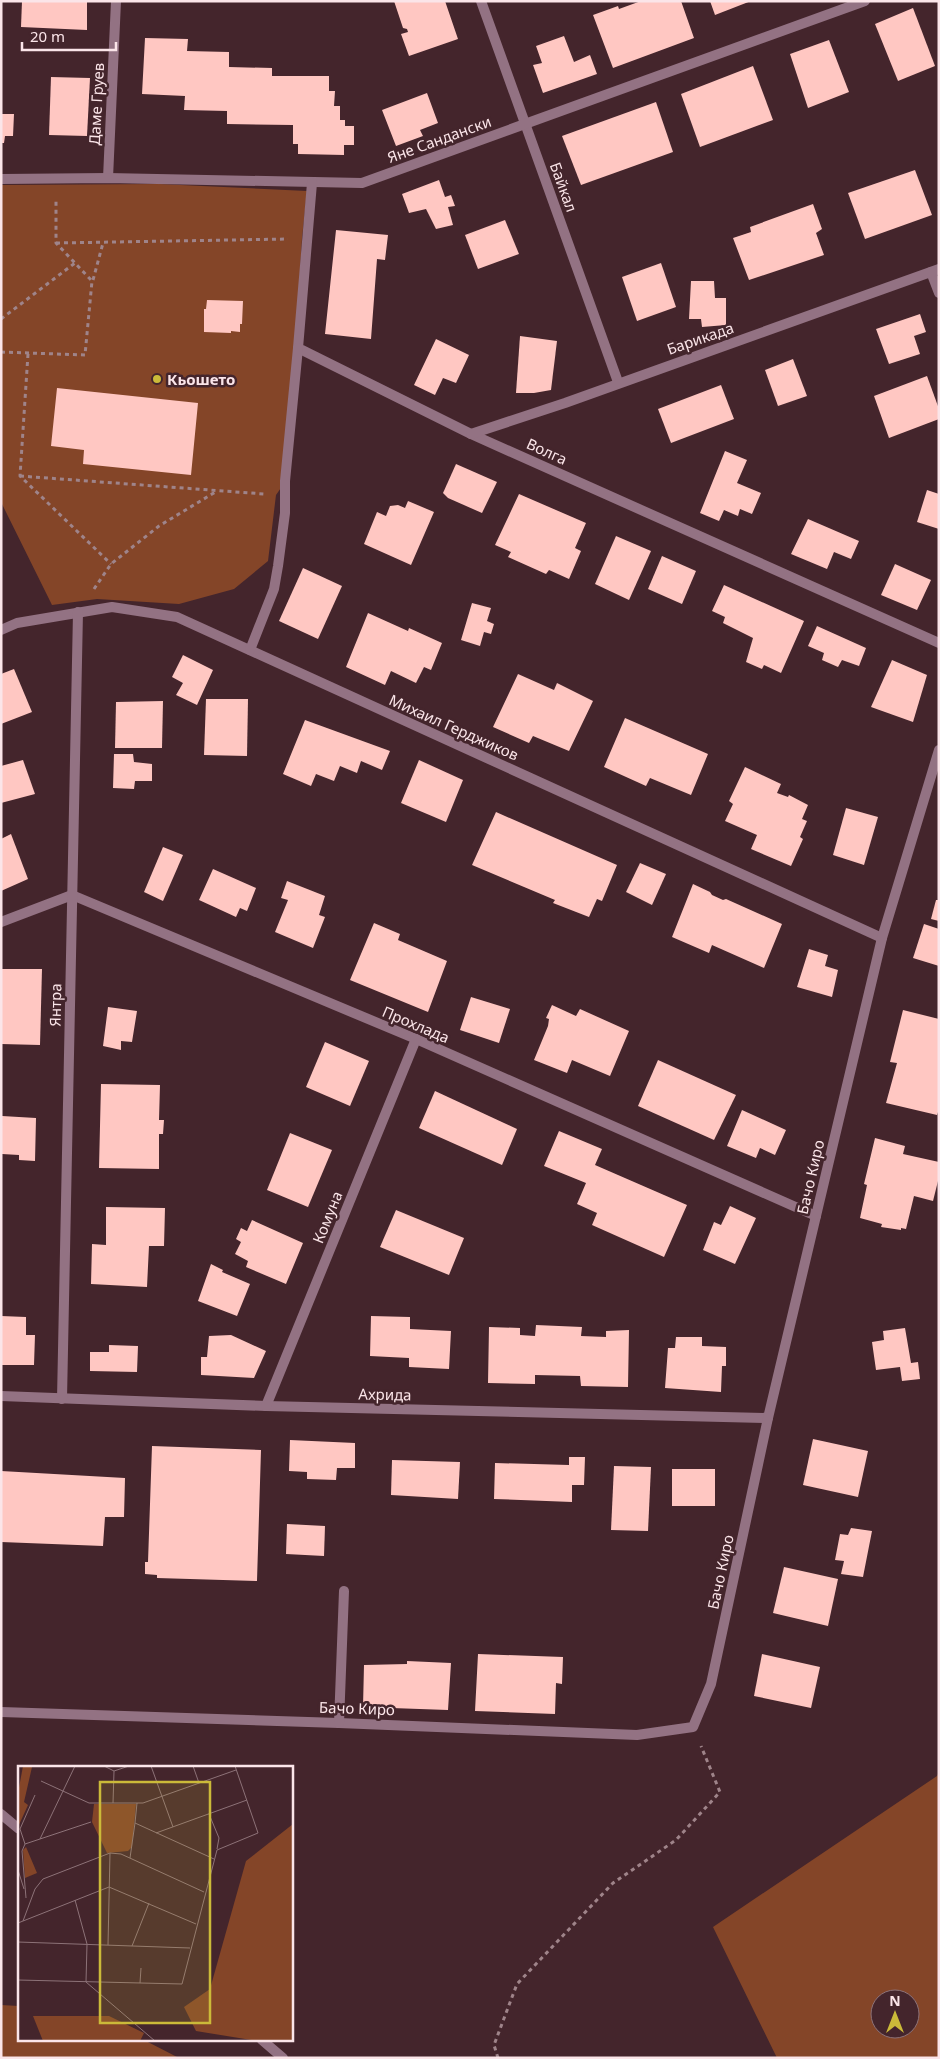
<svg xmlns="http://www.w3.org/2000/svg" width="940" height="2059" viewBox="0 0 940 2059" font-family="'Noto Sans',sans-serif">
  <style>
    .green { fill: #844528; fill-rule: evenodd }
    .building { fill: #ffc7c2 }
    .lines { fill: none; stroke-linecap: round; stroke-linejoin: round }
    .path { stroke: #9f848a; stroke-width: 3; stroke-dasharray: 4 4; stroke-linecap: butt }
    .minor { stroke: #937283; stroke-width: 10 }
    .poi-dot { fill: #cbba39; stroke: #44252c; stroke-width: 2 }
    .labels { text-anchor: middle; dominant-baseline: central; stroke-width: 5; stroke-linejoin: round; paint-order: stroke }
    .street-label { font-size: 15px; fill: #fbe5e9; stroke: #44252c }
    .poi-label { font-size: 15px; font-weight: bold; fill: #fbe5e9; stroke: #44252c; text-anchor: start }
    .inset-road { fill: none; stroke: #8d7278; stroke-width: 1 }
    .view { fill: #cbba39; fill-opacity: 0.15; stroke: #cbba39; stroke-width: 2.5 }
    .inset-edge { fill: none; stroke: #fbe5e9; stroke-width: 2.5 }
  </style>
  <rect width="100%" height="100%" fill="#44252c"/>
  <!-- green -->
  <g class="green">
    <polygon points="159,184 307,191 302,238 292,409 285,482 276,495 268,561 234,589 179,604 97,599 52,605 1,502 1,185"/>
    <path d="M939,1772V2058H777L713,1927L937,1776ZM880,1999H910V2029H880Z"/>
    <polygon points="1,2005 19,2006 19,2040 144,2040 179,2058 1,2058"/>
  </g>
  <!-- building -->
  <g class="building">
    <polygon points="22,1 87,1 87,30 21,27"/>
    <polygon points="394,1 445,1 458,39 409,56 401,34 408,32 407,29 403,28"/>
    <polygon points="641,1 681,1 694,38 613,68 593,15 618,6 619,9"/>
    <polygon points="710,1 751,1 715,15"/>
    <polygon points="913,8 935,66 898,81 875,24"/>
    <polygon points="564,36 574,62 590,55 597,74 543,93 533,65 542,63 536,46"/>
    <polygon points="145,38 188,39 187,51 229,52 229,67 272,68 272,76 329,76 329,91 335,91 334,106 340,106 340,120 345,120 345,126 354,126 354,145 344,145 344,155 298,154 298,144 293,144 293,125 227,124 227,111 184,110 185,96 142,94"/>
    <polygon points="829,40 849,92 808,108 790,54"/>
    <polygon points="753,66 773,120 700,147 681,94"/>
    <polygon points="51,77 90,78 87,136 49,135"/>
    <polygon points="427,93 438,123 420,130 423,136 396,146 382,110"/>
    <polygon points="656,102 673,152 581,185 562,136"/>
    <polygon points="1,114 14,114 13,136 5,136 4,143 1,143"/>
    <polygon points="915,170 932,215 865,239 848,193"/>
    <polygon points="439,180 445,197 451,195 455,206 448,207 453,225 436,229 426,209 409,213 402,194"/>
    <polygon points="813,204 822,229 816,233 824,255 749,280 733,238 751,232 750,227"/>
    <polygon points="505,220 519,254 478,269 465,235"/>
    <polygon points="336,230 388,235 385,260 377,259 371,339 325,334"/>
    <polygon points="661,263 676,307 637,321 622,277"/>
    <polygon points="691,281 714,281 715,298 726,298 726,325 702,327 701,319 689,319"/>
    <polygon points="207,300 243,301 242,324 240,324 240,332 231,331 231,333 204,332 204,309 206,309"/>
    <polygon points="920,314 926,332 914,336 920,354 889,364 876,329"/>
    <polygon points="520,336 557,341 551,390 534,393 516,393"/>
    <polygon points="436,339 469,355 456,383 443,378 435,395 414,385"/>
    <polygon points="793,359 807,396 778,406 765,370"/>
    <polygon points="927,376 939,409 939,419 889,438 874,396"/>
    <polygon points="721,385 734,419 671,443 658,409"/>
    <polygon points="57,388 198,403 191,475 83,464 84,450 51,446"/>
    <polygon points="725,451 747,460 737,483 761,493 752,514 740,509 738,516 724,510 719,521 700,513"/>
    <polygon points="456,464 497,482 482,513 448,498 443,493"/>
    <polygon points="927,490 939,494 939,529 917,522"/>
    <polygon points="519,494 586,523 575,548 581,551 569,579 549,570 546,574 508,557 511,552 495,545"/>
    <polygon points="408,501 434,512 411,565 364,544 377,512 386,516 390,506 398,505 405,508"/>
    <polygon points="808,519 859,541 851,559 834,552 827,569 791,554"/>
    <polygon points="616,536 651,551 629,600 595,584"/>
    <polygon points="662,556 696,571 682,604 648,589"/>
    <polygon points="895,564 931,580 917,610 881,595"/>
    <polygon points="303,568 342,586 318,639 279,621"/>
    <polygon points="724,585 804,621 781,673 764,665 762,669 746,662 753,638 723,623 725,617 712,611"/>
    <polygon points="472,603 491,608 487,621 494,624 491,634 484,632 480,646 461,640"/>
    <polygon points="368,613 408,631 409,628 442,643 431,670 424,667 416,683 391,671 385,685 346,667"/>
    <polygon points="817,626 866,648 859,666 842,660 838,667 822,660 824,653 808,646"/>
    <polygon points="183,655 213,670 197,705 176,695 183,683 172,677"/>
    <polygon points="892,660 927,675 913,722 871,707"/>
    <polygon points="14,669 32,712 1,724 1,674"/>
    <polygon points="518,674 554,690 557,683 593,701 569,751 533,736 529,743 493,727"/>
    <polygon points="206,699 248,699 247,756 204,755"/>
    <polygon points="163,701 162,748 115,748 116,702"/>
    <polygon points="625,718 708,754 691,795 650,778 646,786 604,767"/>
    <polygon points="305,720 390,751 382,770 361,761 357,773 340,766 334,781 316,774 311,786 283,774"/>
    <polygon points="114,754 133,754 134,762 152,764 152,781 135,781 134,789 113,788"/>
    <polygon points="23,760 35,794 1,803 1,766"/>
    <polygon points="419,760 463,780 446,822 401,803"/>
    <polygon points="745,767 781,784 777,793 788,797 789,795 808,805 802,819 807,821 800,837 803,839 791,866 751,849 757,835 725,821 733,804 729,801"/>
    <polygon points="846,808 878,817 864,865 833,855"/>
    <polygon points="496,812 617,865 602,901 597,899 589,917 553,903 555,900 472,865"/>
    <polygon points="11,834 28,879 1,891 1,839"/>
    <polygon points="163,847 183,855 163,901 144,892"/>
    <polygon points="640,863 666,874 652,905 626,892"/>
    <polygon points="213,869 256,888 247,911 240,908 236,917 199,900"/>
    <polygon points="287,881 325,896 319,915 325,917 313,948 275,932 288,900 281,898"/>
    <polygon points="693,884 710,892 712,895 723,900 726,899 782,924 764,968 712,945 709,953 672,937"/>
    <polygon points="936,900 939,900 939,921 931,919"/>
    <polygon points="374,923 400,934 398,940 447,961 428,1012 350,980"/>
    <polygon points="924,924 939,929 939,966 913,958"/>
    <polygon points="809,949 828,955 825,966 838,970 832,997 797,987"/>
    <polygon points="1,969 42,969 40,1045 1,1044"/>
    <polygon points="471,997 510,1009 499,1043 460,1030"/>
    <polygon points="552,1005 576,1016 580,1009 629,1031 610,1076 572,1060 567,1073 534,1060 548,1026 549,1019 546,1018"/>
    <polygon points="108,1007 137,1011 132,1042 121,1041 121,1050 103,1046"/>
    <polygon points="903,1010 939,1019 939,1109 937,1115 886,1103 897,1063 890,1062"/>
    <polygon points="325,1042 369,1061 350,1106 306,1087"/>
    <polygon points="658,1060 736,1095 714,1140 638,1106"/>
    <polygon points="101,1084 160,1085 159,1120 164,1120 163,1134 159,1134 159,1169 99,1168"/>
    <polygon points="435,1091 517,1129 502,1165 419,1128"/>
    <polygon points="742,1110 786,1130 775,1155 760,1148 756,1158 727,1146"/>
    <polygon points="2,1116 36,1118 35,1161 19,1160 19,1155 2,1154"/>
    <polygon points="559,1131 602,1149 595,1165 687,1205 664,1257 592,1225 597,1213 577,1204 586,1183 544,1166"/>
    <polygon points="290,1133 332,1150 308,1207 267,1190"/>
    <polygon points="875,1138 905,1146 903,1154 939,1162 939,1177 933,1201 914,1196 906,1229 901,1228 901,1230 881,1227 882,1224 860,1218 867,1185 864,1184"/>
    <polygon points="730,1206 756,1218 735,1264 703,1250 714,1222 721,1225"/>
    <polygon points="106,1207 165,1208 164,1246 149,1246 147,1287 91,1284 92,1244 106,1245"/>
    <polygon points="396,1210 464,1238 449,1275 380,1247"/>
    <polygon points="252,1220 303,1243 286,1284 246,1267 248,1261 235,1254 241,1242 236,1239 241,1228 247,1231"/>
    <polygon points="211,1264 223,1270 222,1272 250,1284 237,1316 198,1301"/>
    <polygon points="1,1316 26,1317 26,1335 35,1335 34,1365 1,1365"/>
    <polygon points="371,1316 410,1317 410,1329 451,1331 449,1369 409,1367 409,1358 370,1356"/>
    <polygon points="536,1325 582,1327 581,1336 606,1337 606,1331 629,1330 628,1387 581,1386 580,1376 535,1375 535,1384 488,1383 489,1327 520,1328 520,1335 535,1336"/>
    <polygon points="905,1328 911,1363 918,1362 920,1379 902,1381 900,1367 876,1370 872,1342 884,1340 883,1331"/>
    <polygon points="231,1335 266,1351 254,1378 201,1375 201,1357 207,1357 209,1336"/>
    <polygon points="676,1337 702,1337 702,1346 726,1347 726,1366 722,1366 721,1392 665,1388 668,1348 675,1348"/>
    <polygon points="109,1345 138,1346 137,1372 90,1371 90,1352 109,1352"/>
    <polygon points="813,1439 868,1451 858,1497 803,1485"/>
    <polygon points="290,1440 355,1443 355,1468 337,1468 336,1480 307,1479 307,1472 289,1471"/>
    <polygon points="152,1446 261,1450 257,1581 157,1578 157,1575 145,1574 145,1562 148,1562"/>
    <polygon points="569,1457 585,1457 584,1485 572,1485 572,1502 494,1499 495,1463 569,1465"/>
    <polygon points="392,1460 460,1462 458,1499 391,1495"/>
    <polygon points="614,1466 651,1467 648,1531 611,1530"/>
    <rect x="672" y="1469" width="43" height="37"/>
    <polygon points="1,1471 125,1478 124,1517 105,1517 103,1546 1,1542"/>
    <polygon points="287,1524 325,1526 324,1556 286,1554"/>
    <polygon points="851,1528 872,1531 863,1577 841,1574 844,1561 835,1560 840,1534 848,1535"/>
    <polygon points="784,1567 838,1579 828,1626 773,1613"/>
    <polygon points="478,1654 563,1657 562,1684 556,1683 555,1714 475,1711"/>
    <polygon points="762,1654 820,1667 811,1708 754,1696"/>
    <polygon points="407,1661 451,1663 448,1710 363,1707 364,1665 407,1664"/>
  </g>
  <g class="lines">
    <!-- path -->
    <g class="path">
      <polyline points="56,243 288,239"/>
      <polyline points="93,280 103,243"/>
      <polyline points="1,319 75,263"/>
      <polyline points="1,352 85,355 92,281 56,243 56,200"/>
      <polyline points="28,354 20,476 111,564"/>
      <polyline points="20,476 264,494"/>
      <polyline points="94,589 111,564 159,526 217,491"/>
      <polyline points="498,2058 494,2045 517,1984 613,1883 676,1840 720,1792 701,1746"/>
    </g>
    <!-- minor -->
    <g class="minor">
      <polyline points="481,1 618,382"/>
      <polyline points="108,178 116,1"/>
      <polyline points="1,179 108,178 362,183 865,1"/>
      <polyline points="312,183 298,348 471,434 939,643"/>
      <polyline points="931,272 939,293"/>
      <polyline points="471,434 565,403 939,269"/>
      <polyline points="1,630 17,623 112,607 177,617 882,938"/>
      <polyline points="250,650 274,589 278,566 285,513 285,481 298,348"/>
      <polyline points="1,922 72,895 416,1039 816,1216"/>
      <polyline points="1,1396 266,1406 768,1418"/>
      <polyline points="62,1399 78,612"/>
      <polyline points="266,1406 416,1039"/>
      <polyline points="1,1712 339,1723 637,1735 693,1727 711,1684 768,1418 882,938 939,750"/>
      <polyline points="339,1723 344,1591"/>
      <polyline points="1,1814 19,1829"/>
      <polyline points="262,2040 283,2058"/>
    </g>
  </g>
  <!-- markers -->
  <circle class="poi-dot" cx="157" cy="379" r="5"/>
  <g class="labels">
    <!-- street labels -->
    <g class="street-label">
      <text transform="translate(96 104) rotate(-87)">Даме Груев</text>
      <text transform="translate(439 139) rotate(-20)">Яне Сандански</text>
      <text transform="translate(564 187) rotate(70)">Байкал</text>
      <text transform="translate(700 338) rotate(-19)">Барикада</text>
      <text transform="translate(547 451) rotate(24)">Волга</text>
      <text transform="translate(454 727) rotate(24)">Михаил Герджиков</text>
      <text transform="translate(55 1005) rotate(-89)">Янтра</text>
      <text transform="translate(416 1024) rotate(23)">Прохлада</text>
      <text transform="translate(810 1177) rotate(-77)">Бачо Киро</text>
      <text transform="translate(327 1217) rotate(-68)">Комуна</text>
      <text transform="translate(385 1394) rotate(1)">Ахрида</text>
      <text transform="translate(720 1572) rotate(-78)">Бачо Киро</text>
      <text transform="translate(357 1708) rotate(2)">Бачо Киро</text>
    </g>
    <!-- poi labels -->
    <g class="poi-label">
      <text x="167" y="379">Кьошето</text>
    </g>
  </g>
  <!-- overview -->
  <g transform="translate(18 1766)">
    <rect width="275" height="275" fill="#44252c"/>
    <path d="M5,0L14,1L6,36L10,39L0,61V27ZM76,38H118L114,81L110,85L89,87L74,56ZM275,58V275H239L178,265L166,241L192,223L228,95ZM8,81L19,107L7,112L5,84ZM15,250H91L126,267L122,275H25Z" fill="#844528"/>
    <path class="inset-road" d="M86,0L96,5L111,0M133,0L155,61M175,0L181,17M23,15L71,37H125L218,4M95,37L96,5M119,37L117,57L196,93M191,48L201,72L199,83M138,67L229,34M22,73L57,0M7,78L2,63L17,29M112,92L117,57M0,104L6,123M8,132L4,85L7,78L73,56M57,134L69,178L68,216L137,275M5,155L17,123L25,113L92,87L103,88L186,126M0,157L91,121L178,158M0,176L172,182M90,179L92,87M114,180L131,137M0,214L164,218L199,84L240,67L217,0M122,217L123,202"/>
    <path class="view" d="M82,16H192V257H82Z"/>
    <rect width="275" height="275" class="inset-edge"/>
  </g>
  <!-- border -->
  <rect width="940" height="2059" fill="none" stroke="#fbe5e9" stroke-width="5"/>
  <!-- north arrow -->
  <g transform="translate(895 2014)"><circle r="24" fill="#44252c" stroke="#8d7278"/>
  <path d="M0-4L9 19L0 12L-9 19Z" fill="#cbba39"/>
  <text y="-8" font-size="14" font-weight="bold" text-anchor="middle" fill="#fbe5e9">N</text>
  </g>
  <!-- scale -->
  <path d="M22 42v8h94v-8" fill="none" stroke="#fbe5e9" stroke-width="2.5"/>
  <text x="30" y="42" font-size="15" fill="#fbe5e9" stroke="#44252c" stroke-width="4" paint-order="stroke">20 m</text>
</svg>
